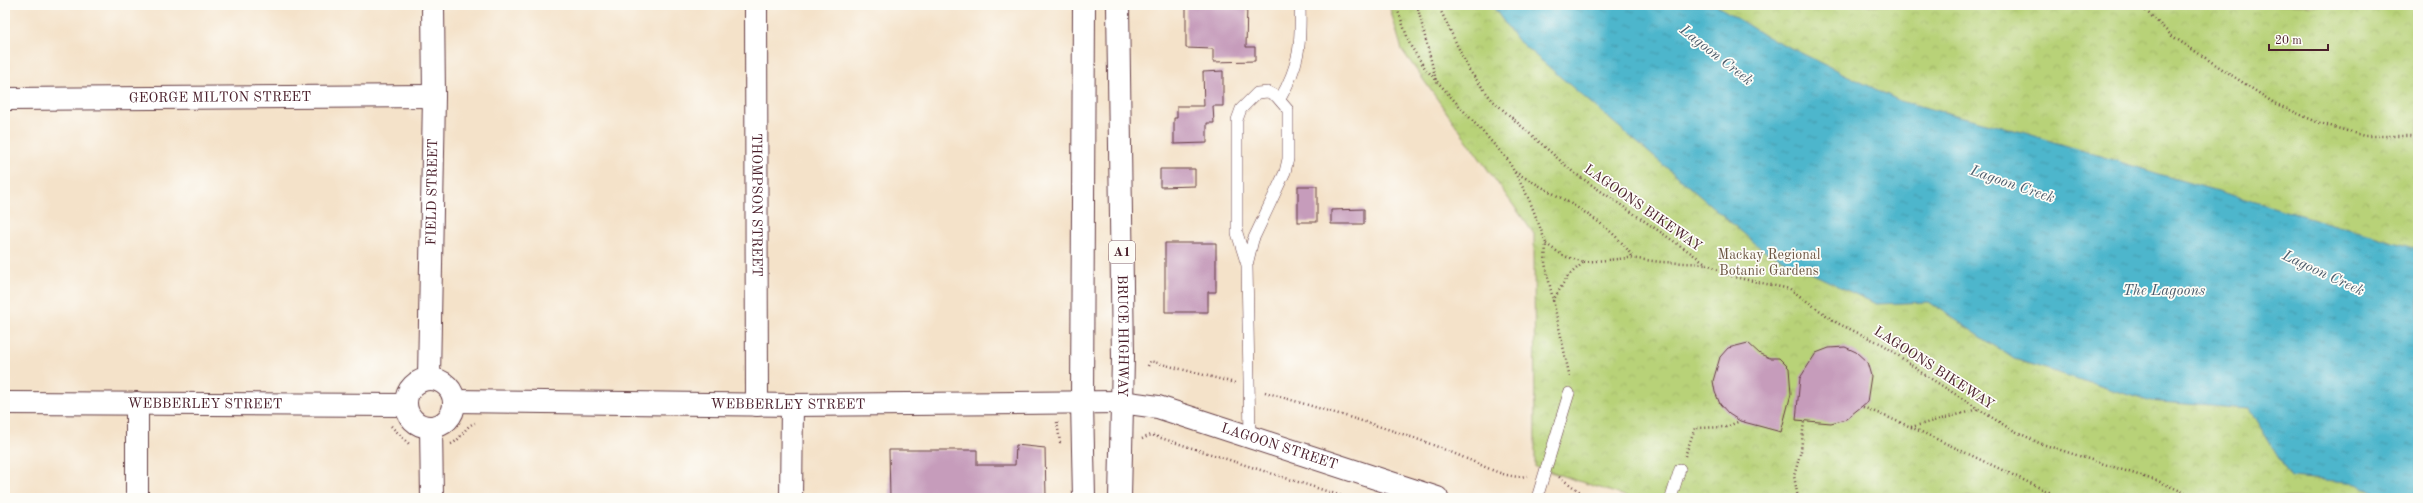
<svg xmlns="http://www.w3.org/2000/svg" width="2423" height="503" viewBox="0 0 2423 503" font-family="'Old Standard TT',serif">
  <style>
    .park { fill: url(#park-crowns); stroke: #817852 }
    .water { fill: url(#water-ripples); stroke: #4c6a7c }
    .building { fill: #c69cbb }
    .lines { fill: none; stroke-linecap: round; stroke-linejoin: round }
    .service-casing { stroke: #643c43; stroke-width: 12 }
    .minor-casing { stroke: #643c43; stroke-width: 24 }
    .tertiary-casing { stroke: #643c43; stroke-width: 24 }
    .secondary-casing { stroke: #643c43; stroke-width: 24 }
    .trunk-casing { stroke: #643c43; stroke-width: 24 }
    .path { stroke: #643c43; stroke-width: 2.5; stroke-dasharray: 1 3; stroke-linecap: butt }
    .service { stroke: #fff; stroke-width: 11 }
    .minor { stroke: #fff; stroke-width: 22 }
    .tertiary { stroke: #fff; stroke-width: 22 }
    .secondary { stroke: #fff; stroke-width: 22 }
    .trunk { stroke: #fff; stroke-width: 22 }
    .labels { text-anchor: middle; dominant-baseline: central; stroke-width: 3.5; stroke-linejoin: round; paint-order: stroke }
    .shield { fill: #fdfcf7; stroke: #806168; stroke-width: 1 }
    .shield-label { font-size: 13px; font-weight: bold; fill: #4a1f2b }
    .street-label { font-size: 14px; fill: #4a1f2b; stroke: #fdfcf7 }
    .park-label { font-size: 14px; fill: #6b5542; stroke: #fdfcf7 }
    .water-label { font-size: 15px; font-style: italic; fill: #4c5b6b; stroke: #fdfcf7 }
  </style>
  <defs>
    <pattern id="park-crowns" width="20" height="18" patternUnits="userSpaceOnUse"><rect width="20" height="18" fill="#b8d278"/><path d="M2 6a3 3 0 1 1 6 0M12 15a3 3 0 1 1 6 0" fill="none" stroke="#a0b468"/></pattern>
    <pattern id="water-ripples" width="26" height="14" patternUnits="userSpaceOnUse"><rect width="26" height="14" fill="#4eb6cc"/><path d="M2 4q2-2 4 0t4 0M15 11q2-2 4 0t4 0" fill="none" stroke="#4393a6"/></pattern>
  </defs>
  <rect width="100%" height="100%" fill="#fdfcf7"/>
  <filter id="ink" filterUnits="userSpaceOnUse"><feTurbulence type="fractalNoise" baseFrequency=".025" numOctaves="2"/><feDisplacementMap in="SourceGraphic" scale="8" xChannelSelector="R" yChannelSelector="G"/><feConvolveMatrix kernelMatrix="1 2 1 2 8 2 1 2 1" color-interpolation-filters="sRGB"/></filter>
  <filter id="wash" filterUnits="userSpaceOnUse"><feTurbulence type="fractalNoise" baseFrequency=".012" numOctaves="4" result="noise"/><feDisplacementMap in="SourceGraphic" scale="16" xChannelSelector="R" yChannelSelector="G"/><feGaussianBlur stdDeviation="0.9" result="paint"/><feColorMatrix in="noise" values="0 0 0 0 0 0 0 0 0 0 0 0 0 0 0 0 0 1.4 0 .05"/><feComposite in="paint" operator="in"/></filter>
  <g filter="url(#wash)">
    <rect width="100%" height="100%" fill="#f4e2c9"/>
    <!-- park -->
    <polygon class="park" points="1389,5 2418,5 2418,498 1631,498 1535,467 1534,234 1402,50"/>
    <!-- water -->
    <polygon class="water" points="1492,5 1716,5 1762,34 1900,101 2022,132 2169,177 2418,249 2418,498 2382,498 2358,483 2291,477 2249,409 2148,401 2014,359 1929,302 1876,304 1763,250 1516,39"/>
    <g id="blocks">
      <!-- building -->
      <g class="building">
        <polygon points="1186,5 1247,5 1246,47 1255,47 1255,61 1213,62 1213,49 1186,48"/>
        <polygon points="1223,71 1223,106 1213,106 1214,123 1207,123 1207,143 1174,144 1174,118 1177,118 1177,106 1204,106 1203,72"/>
        <polygon points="1160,169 1195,169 1195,186 1160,187"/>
        <rect x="1298" y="186" width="19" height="36"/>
        <polygon points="1364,209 1364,224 1331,224 1331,210"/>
        <polygon points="1165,243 1216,243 1216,292 1208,292 1208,312 1165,312"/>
        <polygon points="1748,343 1760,354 1770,358 1779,358 1789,368 1791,394 1781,432 1740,421 1729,414 1720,404 1715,392 1713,381 1720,357 1728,348"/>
        <polygon points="1845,347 1856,352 1867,362 1871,376 1867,402 1846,419 1831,423 1796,420 1800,378 1816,353 1829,348"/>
        <polygon points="1016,445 1045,448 1046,497 890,498 889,450 977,450 977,465 1015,465"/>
      </g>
    </g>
  </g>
  <g filter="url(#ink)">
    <use href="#blocks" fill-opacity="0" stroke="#643c43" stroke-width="1"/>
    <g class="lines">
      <defs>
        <g id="service">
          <path d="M1280,99C1300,64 1301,44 1300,5"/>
          <polyline points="1247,265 1237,233 1237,120 1241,109 1257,93 1268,92 1276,96 1288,110 1288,159 1285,172 1253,240 1247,265 1250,438"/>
          <polyline points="1537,498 1569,393"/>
          <polyline points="1671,498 1680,469"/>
        </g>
        <g id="minor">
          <path id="s1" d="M756,5L757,405"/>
          <path id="s2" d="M5,99L434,96"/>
          <polyline points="137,498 137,403"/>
          <polyline points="791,498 792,405"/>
        </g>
        <g id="tertiary">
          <path id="s3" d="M429,378L434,96L433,5"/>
          <circle cx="430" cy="403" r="24"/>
          <path id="s4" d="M454,401L792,405L1121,402"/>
          <path id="s5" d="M5,403L405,405"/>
          <polyline points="431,427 432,498"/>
        </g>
        <g id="secondary">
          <path id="s6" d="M1121,402L1158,407L1437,498"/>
        </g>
        <g id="trunk">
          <path id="s7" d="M1118,5L1123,357L1120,498"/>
          <polyline points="1084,498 1082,402 1084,5"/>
        </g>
      </defs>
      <!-- service casing -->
      <use href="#service" class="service-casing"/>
      <!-- minor casing -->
      <use href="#minor" class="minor-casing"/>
      <!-- tertiary casing -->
      <use href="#tertiary" class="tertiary-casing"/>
      <!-- secondary casing -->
      <use href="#secondary" class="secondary-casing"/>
      <!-- trunk casing -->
      <use href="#trunk" class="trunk-casing"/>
      <!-- path -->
      <g class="path">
        <polyline points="1396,5 1410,45 1425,68 1508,160 1529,199 1546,243 1545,263 1570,378"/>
        <polyline points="1417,5 1436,80"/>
        <polyline points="1438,5 1469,70 1492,100 1573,172 1707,264 1734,277 1790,289 1837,323 1884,345 1922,373 2007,427 2039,443 2160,482 2197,498"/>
        <polyline points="2140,5 2172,36 2274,103 2317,122 2364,136 2418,136"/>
        <path d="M1515,172C1551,193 1613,222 1633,258"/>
        <polyline points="1546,244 1564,256 1584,262 1568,276 1552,302"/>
        <polyline points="1584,262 1629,258 1661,262 1707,264"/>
        <polyline points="1148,366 1150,361 1235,383"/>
        <path d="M1265,392C1332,413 1402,430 1467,459C1485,466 1507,480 1527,476"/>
        <polyline points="1863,407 1911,427 1979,409"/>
        <polyline points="1057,422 1060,442 1063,442"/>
        <polyline points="391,426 410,445"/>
        <polyline points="1911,427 2049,492 2054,498"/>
        <polyline points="1142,439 1151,435 1161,438 1348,498"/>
        <path d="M451,444C462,440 464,426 475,423"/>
        <polyline points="1685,456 1695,428 1726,427 1740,421"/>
        <polyline points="1559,477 1589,498"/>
        <polyline points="1798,498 1794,476 1801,451 1804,421"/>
      </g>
      <!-- service -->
      <use href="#service" class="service"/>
      <!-- minor -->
      <use href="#minor" class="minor"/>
      <!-- tertiary -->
      <use href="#tertiary" class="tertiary"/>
      <!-- secondary -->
      <use href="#secondary" class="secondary"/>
      <!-- trunk -->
      <use href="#trunk" class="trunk"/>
    </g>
  </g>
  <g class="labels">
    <!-- shield labels -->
    <rect class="shield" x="1109" y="241" width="26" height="22" rx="3"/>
    <g class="shield-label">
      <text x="1122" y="252">A1</text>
    </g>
    <!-- street labels -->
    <g class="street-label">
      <text stroke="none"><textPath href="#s2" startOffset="215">GEORGE MILTON STREET</textPath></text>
      <text stroke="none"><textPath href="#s3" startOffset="186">FIELD STREET</textPath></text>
      <text stroke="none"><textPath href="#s1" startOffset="200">THOMPSON STREET</textPath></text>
      <text transform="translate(1643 208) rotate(35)">LAGOONS BIKEWAY</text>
      <text stroke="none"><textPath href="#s7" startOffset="331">BRUCE HIGHWAY</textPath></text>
      <text transform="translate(1934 368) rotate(33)">LAGOONS BIKEWAY</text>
      <text stroke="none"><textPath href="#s5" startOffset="200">WEBBERLEY STREET</textPath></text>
      <text stroke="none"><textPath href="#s4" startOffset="334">WEBBERLEY STREET</textPath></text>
      <text stroke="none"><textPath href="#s6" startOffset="165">LAGOON STREET</textPath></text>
    </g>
    <!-- park labels -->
    <g class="park-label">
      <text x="1769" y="255">Mackay Regional<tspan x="1769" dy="16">Botanic Gardens</tspan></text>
    </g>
    <!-- water labels -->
    <g class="water-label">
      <text transform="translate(1716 56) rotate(38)">Lagoon Creek</text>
      <text transform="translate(2012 185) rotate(19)">Lagoon Creek</text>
      <text transform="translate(2323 274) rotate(25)">Lagoon Creek</text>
      <text x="2164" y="291">The Lagoons</text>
    </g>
  </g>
  <!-- margin -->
  <rect width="2423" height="503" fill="none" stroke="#fdfcf7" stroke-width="20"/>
  <!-- scale -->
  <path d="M2269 44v6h59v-6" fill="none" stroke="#4a1f2b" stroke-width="2"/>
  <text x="2275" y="44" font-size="12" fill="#4a1f2b" stroke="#fdfcf7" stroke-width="3" paint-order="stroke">20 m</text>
</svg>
